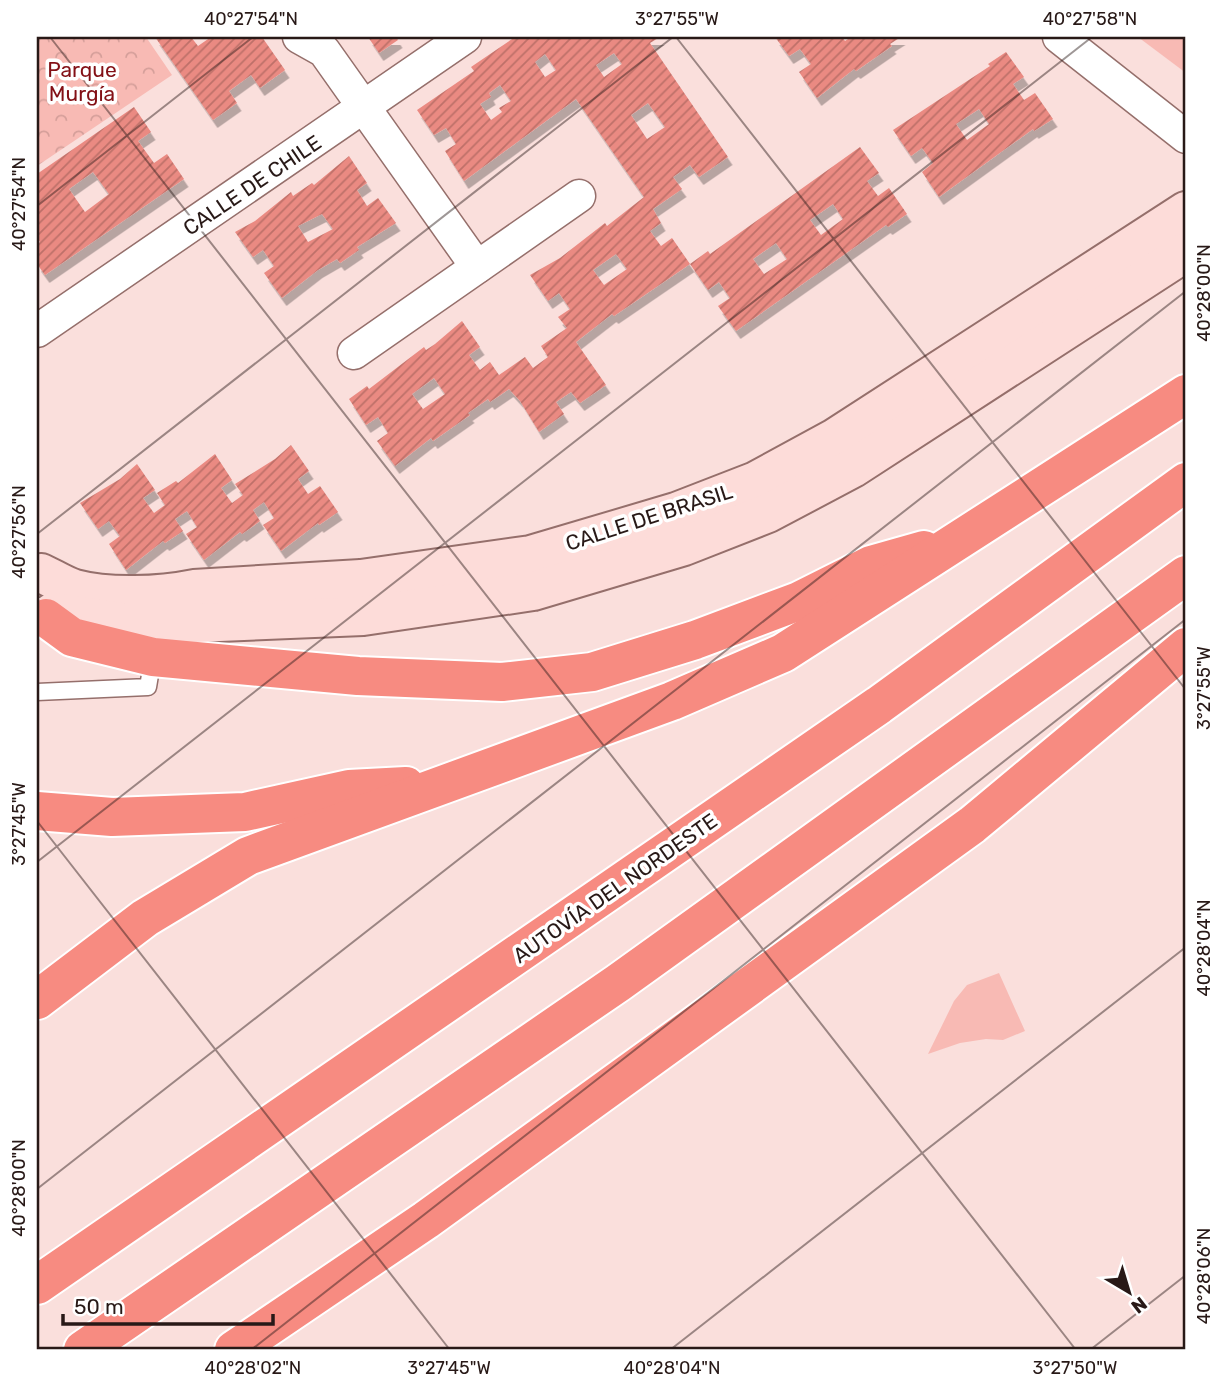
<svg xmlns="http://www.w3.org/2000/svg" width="1223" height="1387" viewBox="0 0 1223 1387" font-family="Rubik,sans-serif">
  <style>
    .grass { fill: #f8bab4 }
    .park { fill: url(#park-crowns) }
    .building { fill: url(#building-hatch); fill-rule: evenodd; filter: url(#shadow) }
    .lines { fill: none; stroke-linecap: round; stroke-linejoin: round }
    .lane-casing { stroke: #956f6b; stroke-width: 19 }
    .street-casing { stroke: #956f6b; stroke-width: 35 }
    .secondary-casing { stroke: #956f6b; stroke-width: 42 }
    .highway-casing { stroke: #fff; stroke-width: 42 }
    .lane { stroke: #fff; stroke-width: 16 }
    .street { stroke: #fff; stroke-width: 32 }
    .secondary { stroke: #fddcd9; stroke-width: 38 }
    .highway { stroke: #f78b81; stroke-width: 38 }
    .ticks { fill: none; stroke: #281917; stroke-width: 2; stroke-opacity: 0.45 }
    .labels { text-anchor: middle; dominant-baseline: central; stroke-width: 7; stroke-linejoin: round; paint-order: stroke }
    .park-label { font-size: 21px; fill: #831016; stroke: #fff }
    .street-label { font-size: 21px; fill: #281917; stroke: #fff }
    .neatline { fill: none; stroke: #281917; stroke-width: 2.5 }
    .ticks-label { font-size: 18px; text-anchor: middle; fill: #281917 }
  </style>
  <defs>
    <pattern id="park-crowns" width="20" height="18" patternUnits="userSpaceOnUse" patternTransform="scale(1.75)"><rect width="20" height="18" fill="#f8bab4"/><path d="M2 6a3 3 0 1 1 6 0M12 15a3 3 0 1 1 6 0" fill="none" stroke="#d59f9a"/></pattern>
    <pattern id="building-hatch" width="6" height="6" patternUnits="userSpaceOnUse" patternTransform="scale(1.75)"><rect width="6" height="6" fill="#ea8a82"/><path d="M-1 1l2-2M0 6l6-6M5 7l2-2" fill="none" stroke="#be7069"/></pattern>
    <filter id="shadow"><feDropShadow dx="4.5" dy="8" stdDeviation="0" flood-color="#0004"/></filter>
  </defs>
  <rect width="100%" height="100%" fill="#fadfdc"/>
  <!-- grass -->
  <g class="grass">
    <polygon points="1138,37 1181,37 1186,41 1186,73"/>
    <polygon points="999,973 1025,1031 1003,1040 986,1039 960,1043 928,1054 954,1001 967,985"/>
  </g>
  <!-- park -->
  <polygon class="park" points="37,37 146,37 172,75 37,166"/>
  <!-- building -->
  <g class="building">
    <polygon points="155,37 191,37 198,46 211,37 262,37 285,70 260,88 251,75 229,91 237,103 213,120"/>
    <polygon points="368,37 396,37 398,40 379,53"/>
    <path d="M515,37H660L650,43L728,157L699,177L690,165L673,177L682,189L653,209L661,223L650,231L661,246L672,238L690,264L614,316L612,314L576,342L606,385L580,403L571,392L556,402L564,414L539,432L520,401L509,389L490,402L488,399L468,413L470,415L433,441L431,438L395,466L377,441L388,433L378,417L366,425L349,399L367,386L369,389L424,347L426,350L435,344L462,321L480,347L469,355L480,370L490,362L499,375L525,357L533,368L548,357L541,346L567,328L558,317L570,309L559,293L548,301L530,275L560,258L605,223L607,226L644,197L576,99L464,181L445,151L456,144L446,128L434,135L417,110L474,71L471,67ZM614,53L622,64L604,77L596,65ZM545,54L556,70L545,77L535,62ZM500,85L511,101L499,108L502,112L491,120L480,104L491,97L489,93ZM648,103L665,127L647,139L631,115ZM616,254L627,269L604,285L593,270ZM434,378L445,394L423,409L412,394Z"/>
    <polygon points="775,37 842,37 845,41 851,37 901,37 890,44 892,46 856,71 854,69 817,98 799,72 811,64 800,49 789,56"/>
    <path d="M1006,52L1024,77L1013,84L1024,100L1035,93L1053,119L1034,131L1033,129L939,197L922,172L933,163L922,148L911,156L893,130L990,66L988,64ZM979,109L989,124L967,140L956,124Z"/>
    <path d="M134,107L151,132L138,141L154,163L167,154L184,179L45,275L37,264V244L40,242L37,238V174ZM93,172L109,194L85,212L69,189Z"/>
    <path d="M860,147L879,173L867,181L878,196L889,188L907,214L888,227L886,225L736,331L718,306L730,298L719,282L708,290L690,264L708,251L710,254ZM833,204L843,219L821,235L810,220ZM776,243L787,259L764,274L753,259Z"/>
    <path d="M349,156L367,183L357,190L367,206L378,198L396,223L357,247L359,250L340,263L337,259L318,270L282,298L264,273L274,266L263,250L253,257L235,232L255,221L291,192L293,196L312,183L314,185ZM322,214L333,229L308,242L298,226Z"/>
    <polygon points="291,445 309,471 298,479 308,494 320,486 338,512 319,525 318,523 281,551 263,525 274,518 264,502 253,510 260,521 242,534 240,532 204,560 186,534 197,527 187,511 175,519 183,531 165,543 163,541 126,570 109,544 120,536 109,521 98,529 80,503 120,479 137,464 155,490 143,498 154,513 165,505 157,493 176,481 178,483 215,454 232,480 221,488 232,503 243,495 235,484 275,459"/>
  </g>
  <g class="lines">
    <defs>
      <polyline id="lane" points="37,692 148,687 153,657"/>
      <g id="street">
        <polyline points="299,37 324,51 477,267"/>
        <polyline points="1059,37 1186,137"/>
        <polyline points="37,331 465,37"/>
        <polyline points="354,353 579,196"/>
      </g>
      <g id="secondary">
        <path d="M41,573C52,578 64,586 75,589C108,598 160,596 194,589L361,579L531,555L676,512L756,481L835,438L1186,211"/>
        <polyline points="53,612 128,623 195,623 363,616 533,591 684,546 768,513 853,468 1186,252"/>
      </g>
      <g id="highway">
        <polyline points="46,618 72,637 153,657 358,676 502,682 592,672 695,640 799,601 871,565 924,550"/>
        <polyline points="37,811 112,817 245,812 349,789 406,786"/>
        <polyline points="37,1000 145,918 248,856 672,701 783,653 1186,394"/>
        <polyline points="37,1285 879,705 1186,482"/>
        <polyline points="83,1350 618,983 1186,575"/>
        <polyline points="234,1350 426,1220 972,825 1186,647"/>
      </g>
    </defs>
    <!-- lane casing -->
    <use href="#lane" class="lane-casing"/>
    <!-- street casing -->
    <use href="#street" class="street-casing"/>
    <!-- secondary casing -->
    <use href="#secondary" class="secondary-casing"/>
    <!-- highway casing -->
    <use href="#highway" class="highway-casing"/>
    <!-- lane -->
    <use href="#lane" class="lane"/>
    <!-- street -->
    <use href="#street" class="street"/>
    <!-- secondary -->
    <use href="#secondary" class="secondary"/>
    <!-- highway -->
    <use href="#highway" class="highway"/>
  </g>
  <!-- ticks -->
  <path class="ticks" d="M50,37L1076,1350M676,37L1186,690M37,206L253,37M37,534L673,37M37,821L450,1350M37,862L1092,37M37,1189L1186,291M251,1350L1186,619M670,1350L1186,947M1090,1350L1186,1275"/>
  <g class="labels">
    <!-- park labels -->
    <g class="park-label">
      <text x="82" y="69">Parque<tspan x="82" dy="24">Murgía</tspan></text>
    </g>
    <!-- street labels -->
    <g class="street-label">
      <text transform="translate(252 185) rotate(-34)">CALLE DE CHILE</text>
      <text transform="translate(649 517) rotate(-18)">CALLE DE BRASIL</text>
      <text transform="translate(615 888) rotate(-35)">AUTOVÍA DEL NORDESTE</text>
    </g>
  </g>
  <!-- border -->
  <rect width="1223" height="1387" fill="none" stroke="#ffffff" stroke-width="77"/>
  <!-- north arrow -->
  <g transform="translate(1129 1292) rotate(142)" stroke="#ffffff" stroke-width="5" paint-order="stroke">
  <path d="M0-5L12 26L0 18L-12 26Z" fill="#281917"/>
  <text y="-10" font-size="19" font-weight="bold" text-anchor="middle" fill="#281917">N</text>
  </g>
  <!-- scale -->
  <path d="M63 1314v10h210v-10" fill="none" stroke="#281917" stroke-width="3.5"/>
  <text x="74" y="1314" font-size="21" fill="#281917" stroke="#ffffff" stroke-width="5" paint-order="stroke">50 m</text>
  <rect x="38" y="38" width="1146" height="1310" class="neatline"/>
  <g class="ticks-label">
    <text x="251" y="25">40°27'54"N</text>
    <text x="677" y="25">3°27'55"W</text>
    <text x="1090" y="25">40°27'58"N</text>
    <text transform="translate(19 204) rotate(-90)" y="6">40°27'54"N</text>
    <text transform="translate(1204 293) rotate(-90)" y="6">40°28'00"N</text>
    <text transform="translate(19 532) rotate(-90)" y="6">40°27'56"N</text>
    <text transform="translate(1204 688) rotate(-90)" y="6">3°27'55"W</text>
    <text transform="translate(19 824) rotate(-90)" y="6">3°27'45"W</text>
    <text transform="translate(1204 948) rotate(-90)" y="6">40°28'04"N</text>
    <text transform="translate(19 1188) rotate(-90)" y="6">40°28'00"N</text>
    <text transform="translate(1204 1276) rotate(-90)" y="6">40°28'06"N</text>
    <text x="253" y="1374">40°28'02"N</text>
    <text x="449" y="1374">3°27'45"W</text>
    <text x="672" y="1374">40°28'04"N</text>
    <text x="1075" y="1374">3°27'50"W</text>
  </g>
</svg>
